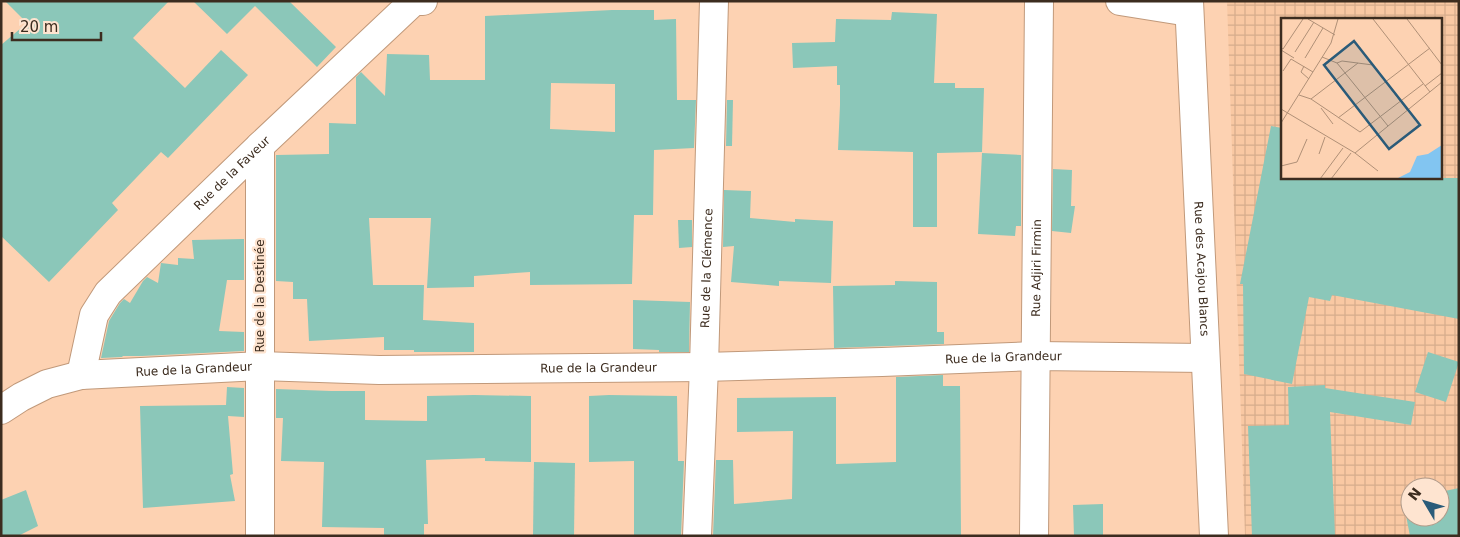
<svg xmlns="http://www.w3.org/2000/svg" width="1460" height="537" viewBox="0 0 1460 537" font-family="'DejaVu Sans',sans-serif">
  <style>
    .industrial { fill: url(#industrial-grid); fill-rule: evenodd }
    .building { fill: #8bc7b9; fill-rule: evenodd }
    .lines { fill: none; stroke-linecap: round; stroke-linejoin: round }
    .minor-casing { stroke: #c1997a; stroke-width: 30 }
    .minor { stroke: #fff; stroke-width: 28 }
    .labels { text-anchor: middle; dominant-baseline: central; stroke-width: 4.5; stroke-linejoin: round; paint-order: stroke }
    .street-label { font-size: 12px; fill: #3c2c1f; stroke: #fee4d0 }
    .inset-road { fill: none; stroke: #b09077; stroke-width: 1 }
    .view { fill: #2a5b79; fill-opacity: 0.15; stroke: #2a5b79; stroke-width: 2.5 }
    .inset-edge { fill: none; stroke: #3c2c1f; stroke-width: 2.5 }
  </style>
  <defs>
    <pattern id="industrial-grid" width="8" height="8" patternUnits="userSpaceOnUse" patternTransform="scale(1.25)"><rect width="8" height="8" fill="#f9c8a3"/><path d="M0 4h8M4 0v8" fill="none" stroke="#d6ac8c"/></pattern>
  </defs>
  <rect width="100%" height="100%" fill="#fdd2b2"/>
  <!-- industrial -->
  <path class="industrial" d="M1227,1H1459V536H1245ZM1282,19H1441V178H1282ZM1410,487H1440V517H1410Z"/>
  <!-- building -->
  <g class="building">
    <polygon points="5,1 169,1 133,38 185,88 221,50 248,75 168,158 161,152 112,203 118,210 49,282 1,236 1,45 27,23"/>
    <polygon points="193,1 289,1 336,47 317,67 255,6 227,34"/>
    <path d="M612,10H654V20L676,19L677,100H696L694,148L654,150L653,215H634L632,284L530,285V272L474,276V287L427,288L431,218H369L373,285H424L423,320L474,323V352H414V350H384V337L309,341L307,299H293V282L276,281V155L329,154V123L356,124V77L361,72L385,96L387,54L429,55L430,80H485V16ZM551,83L615,84V132L550,129Z"/>
    <polygon points="892,12 937,14 934,83 955,83 955,88 984,88 982,152 937,153 937,227 913,227 913,152 838,150 840,105 840,85 837,85 837,66 793,68 792,43 835,42 836,19 891,20"/>
    <polygon points="727,100 733,100 732,146 726,146"/>
    <polygon points="1271,126 1282,128 1282,178 1459,178 1459,319 1332,295 1330,301 1309,297 1292,384 1244,374 1243,284 1240,284"/>
    <polygon points="982,153 1021,155 1021,226 1016,226 1015,236 978,234"/>
    <polygon points="1053,169 1072,170 1071,206 1075,206 1071,233 1052,231"/>
    <polygon points="724,190 751,191 750,218 795,222 795,219 833,221 831,283 779,281 779,286 731,282 734,246 723,247"/>
    <polygon points="678,220 692,220 692,247 679,248"/>
    <polygon points="244,239 244,280 227,280 219,331 244,332 244,351 142,356 123,356 122,357 101,358 109,321 120,303 124,299 130,303 143,281 147,277 158,283 161,263 178,265 178,258 194,259 192,240"/>
    <polygon points="895,281 937,282 937,332 944,332 944,344 834,348 833,286 895,285"/>
    <polygon points="633,300 690,302 689,352 659,352 659,350 633,349"/>
    <polygon points="1428,352 1459,362 1446,402 1415,392"/>
    <polygon points="943,375 943,386 960,386 961,536 713,536 716,460 733,460 734,504 792,499 793,431 737,432 737,398 836,397 836,464 896,462 896,377"/>
    <polygon points="1325,385 1325,388 1415,402 1411,425 1330,412 1335,536 1252,536 1248,426 1289,425 1288,387"/>
    <polygon points="227,387 244,388 244,417 228,416 233,474 230,475 235,501 143,508 140,406 226,405"/>
    <polygon points="276,389 331,391 365,391 365,420 427,421 427,396 474,395 531,396 531,462 485,461 485,458 426,460 428,524 424,524 424,536 384,536 384,528 322,527 324,462 281,461 283,418 276,418"/>
    <polygon points="609,395 677,396 678,461 684,461 681,536 634,536 634,461 589,462 589,396"/>
    <polygon points="534,462 575,463 574,536 533,536"/>
    <polygon points="1459,488 1459,536 1410,536 1403,500 1410,499 1410,517 1440,517 1440,492"/>
    <polygon points="26,490 38,526 18,536 1,536 1,500"/>
    <polygon points="1103,504 1103,536 1074,536 1073,505"/>
  </g>
  <g class="lines">
    <defs>
      <g id="minor">
        <polyline points="1120,1 1189,12"/>
        <path id="s1" d="M1189,1L1214,536"/>
        <path id="s2" d="M81,375L94,315L108,293L260,146L414,1H423"/>
        <path id="s3" d="M1,410L21,397L47,384L81,375L260,366L379,370L704,367L882,362L1036,356L1205,358"/>
        <polyline points="260,536 260,146"/>
        <path id="s4" d="M697,536L704,367L714,1"/>
        <path id="s5" d="M1034,536L1039,1"/>
      </g>
    </defs>
    <!-- minor casing -->
    <use href="#minor" class="minor-casing"/>
    <!-- minor -->
    <use href="#minor" class="minor"/>
  </g>
  <g class="labels">
    <!-- street labels -->
    <g class="street-label">
      <text stroke="none"><textPath href="#s2" startOffset="260">Rue de la Faveur</textPath></text>
      <text stroke="none"><textPath href="#s4" startOffset="268">Rue de la Clémence</textPath></text>
      <text stroke="none"><textPath href="#s5" startOffset="268">Rue Adjiri Firmin</textPath></text>
      <text stroke="none"><textPath href="#s1" startOffset="268">Rue des Acajou Blancs</textPath></text>
      <text transform="translate(260 296) rotate(-90)">Rue de la Destinée</text>
      <text stroke="none"><textPath href="#s3" startOffset="1011">Rue de la Grandeur</textPath></text>
      <text stroke="none"><textPath href="#s3" startOffset="606">Rue de la Grandeur</textPath></text>
      <text stroke="none"><textPath href="#s3" startOffset="201">Rue de la Grandeur</textPath></text>
    </g>
  </g>
  <!-- overview -->
  <g transform="translate(1281 18)">
    <rect width="161" height="161" fill="#fdd2b2"/>
    <path d="M161,127V161H115L129,154L136,138L147,136Z" fill="#82c5f1"/>
    <path class="inset-road" d="M27,1L54,17M92,1L149,74M126,1L161,47M0,30L2,31L22,1M0,32L13,40M14,34L33,4M41,39L56,45L107,108M24,40L42,10M56,45L61,43L92,47L126,92M23,48L20,54L28,61M2,53L10,41L32,54M144,68L161,55M18,77L30,81L79,114L142,66M30,81L77,45M40,90L52,106M0,91L74,135L97,153M57,100L149,30M0,105L50,25L57,1M74,135L161,64M38,136L44,119M0,148L16,144L26,121M39,161L62,130M50,161L70,135"/>
    <path class="view" d="M73,23L139,107L108,131L43,47Z"/>
    <rect width="161" height="161" class="inset-edge"/>
  </g>
  <!-- border -->
  <rect width="1460" height="537" fill="none" stroke="#3c2c1f" stroke-width="5"/>
  <!-- north arrow -->
  <g transform="translate(1425 502) rotate(308)"><circle r="24" fill="#fee4d0" stroke="#b09a89"/>
  <path d="M0-4L9 19L0 12L-9 19Z" fill="#2a5b79"/>
  <text y="-8" font-size="14" font-weight="bold" text-anchor="middle" fill="#3c2c1f">N</text>
  </g>
  <!-- scale -->
  <path d="M12 32v8h89v-8" fill="none" stroke="#3c2c1f" stroke-width="2.5"/>
  <text x="20" y="32" font-size="15" fill="#3c2c1f" stroke="#fee4d0" stroke-width="4" paint-order="stroke">20 m</text>
</svg>
